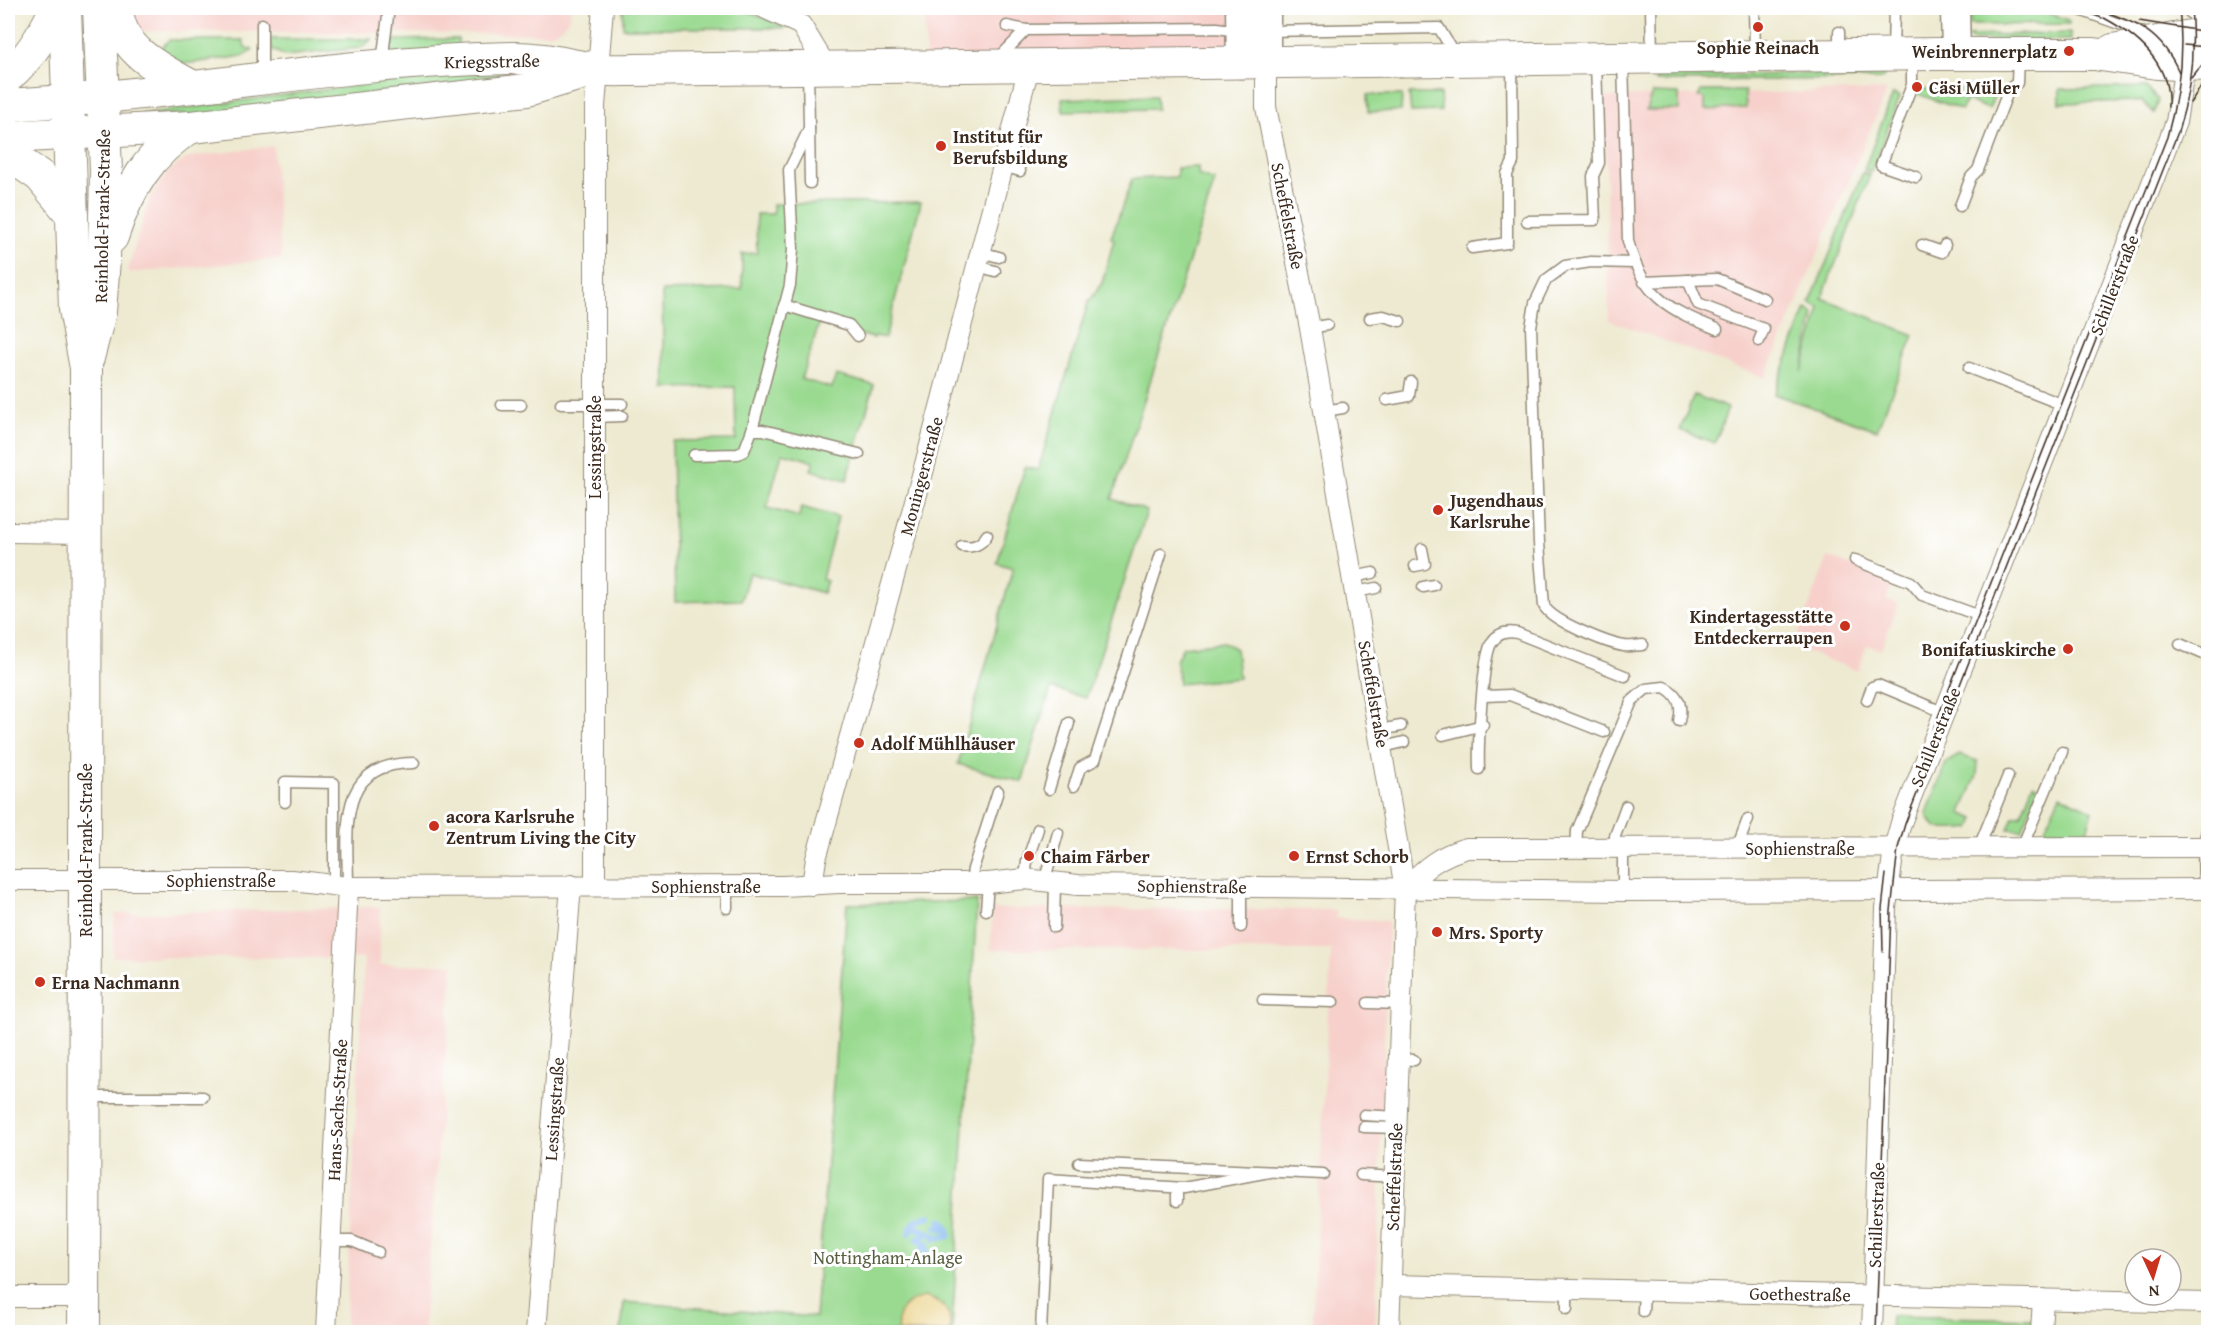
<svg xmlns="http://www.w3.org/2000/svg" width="2216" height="1340" viewBox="0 0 2216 1340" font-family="'Gentium Book Plus',serif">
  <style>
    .built { fill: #f7d0cb }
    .green { fill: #9ada90; stroke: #6a8257; stroke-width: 1.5 }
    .sand { fill: #eeda9e; stroke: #94825e; stroke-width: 1.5 }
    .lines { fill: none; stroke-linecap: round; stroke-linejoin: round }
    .stream { stroke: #86b9f3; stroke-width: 6 }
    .lane-casing { stroke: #948a78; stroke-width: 13 }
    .street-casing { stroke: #948a78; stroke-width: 22 }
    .secondary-casing { stroke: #948a78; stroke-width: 31 }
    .primary-casing { stroke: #948a78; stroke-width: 34 }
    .lane { stroke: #fff; stroke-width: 10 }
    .street { stroke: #fff; stroke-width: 20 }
    .secondary { stroke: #fff; stroke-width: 28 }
    .primary { stroke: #fff; stroke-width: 32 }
    .tram { stroke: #3b2a1e; stroke-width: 1.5 }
    .poi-dot { fill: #c8321e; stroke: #fff; stroke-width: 2 }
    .labels { text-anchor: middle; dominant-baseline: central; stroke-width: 6; stroke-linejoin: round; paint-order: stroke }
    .poi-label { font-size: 18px; font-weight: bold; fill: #3b2a1e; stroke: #fff; text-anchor: start }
    .street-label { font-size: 18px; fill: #3b2a1e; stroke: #fff }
    .park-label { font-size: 18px; fill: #585f40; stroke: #fff }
  </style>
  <rect width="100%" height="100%" fill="#fff"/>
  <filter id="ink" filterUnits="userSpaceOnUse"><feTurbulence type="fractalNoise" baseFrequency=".0167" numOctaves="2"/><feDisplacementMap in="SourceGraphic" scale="12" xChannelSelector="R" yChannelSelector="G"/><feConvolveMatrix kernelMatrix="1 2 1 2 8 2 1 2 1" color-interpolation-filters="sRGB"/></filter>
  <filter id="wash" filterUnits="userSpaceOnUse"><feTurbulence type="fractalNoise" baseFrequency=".008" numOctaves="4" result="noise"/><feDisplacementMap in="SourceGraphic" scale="24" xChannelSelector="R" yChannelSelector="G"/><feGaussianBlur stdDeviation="1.35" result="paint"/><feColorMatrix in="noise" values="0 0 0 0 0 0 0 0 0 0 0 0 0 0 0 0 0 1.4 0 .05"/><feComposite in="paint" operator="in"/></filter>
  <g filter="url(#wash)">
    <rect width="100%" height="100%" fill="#eeead1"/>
    <!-- built -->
    <g class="built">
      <polygon points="134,8 571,8 570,16 563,27 552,33 541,34 134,31"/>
      <polygon points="924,8 1251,8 1252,60 926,65"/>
      <polygon points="1887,90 1765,378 1609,320 1605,97"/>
      <polygon points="273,146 281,259 127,273 150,197 168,172 186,159 196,156"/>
      <polygon points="1828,557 1893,581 1886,600 1898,604 1881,650 1867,645 1858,671 1793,647"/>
      <polygon points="380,907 380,965 453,964 423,1332 345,1332 364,958 113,957 115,914"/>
      <polygon points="993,909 1336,910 1336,918 1388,921 1375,1332 1312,1332 1331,950 990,950"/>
    </g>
    <!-- green -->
    <g class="green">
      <polygon points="623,8 741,8 787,28 623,28"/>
      <polygon points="1970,8 2035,8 2068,20 2069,24 1970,25"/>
      <polygon points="2070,33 2071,40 1971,40 1968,36"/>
      <polygon points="268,39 372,39 361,48 285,56 273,50"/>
      <polygon points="458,39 458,49 392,54 390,44 394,40"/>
      <polygon points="169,40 243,40 245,48 253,50 244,56 183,64 154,56"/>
      <polygon points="525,70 528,76 197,115 141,114 428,76"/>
      <polygon points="1882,73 1884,77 1881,79 1655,81 1657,76"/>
      <polygon points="2146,87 2158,100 2154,113 2142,101 2060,103 2060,89"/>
      <polygon points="1915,89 1997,89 1989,109 1966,100 1962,110 1915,93"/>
      <polygon points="1701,91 1745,91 1746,108 1705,110 1705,98 1698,97"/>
      <polygon points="1652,93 1679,94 1679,110 1646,110"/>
      <polygon points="1409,94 1440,94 1441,111 1411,112"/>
      <polygon points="1893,94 1900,97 1871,172 1864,169"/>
      <polygon points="1367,95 1402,95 1401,111 1368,112"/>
      <polygon points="1156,96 1157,109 1063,111 1062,99"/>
      <polygon points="1198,167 1198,175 1215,181 1112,499 1147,511 1086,698 1051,688 1022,782 958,764 1013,568 997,563 1025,467 1038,470 1088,303 1102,283 1114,240 1111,238 1132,179 1177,177 1177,168"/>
      <polygon points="1863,172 1870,175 1822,298 1914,335 1877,430 1774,394 1806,309 1814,313 1802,372 1820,308 1810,303"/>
      <polygon points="921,202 885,338 875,336 874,338 819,324 801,379 832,388 836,375 874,385 847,480 811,470 814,461 782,453 767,508 799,517 801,507 838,517 822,579 827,581 823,593 749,573 741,600 675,602 672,441 736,440 735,387 664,388 662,291 742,289 742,254 757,253 756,214 773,214 773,204"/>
      <polygon points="1694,395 1728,408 1715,443 1680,430"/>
      <polygon points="1224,642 1236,649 1239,678 1179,684 1176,661 1183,647"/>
      <path d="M1959,755L1978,761L1977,775L1961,813L1975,819L1971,828C1954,829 1932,835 1927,813L1946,763Z"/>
      <polygon points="2033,784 2039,787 2022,830 2008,829 2013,817 2021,815"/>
      <polygon points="2060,795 2093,811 2087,831 2044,830"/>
      <polygon points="977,901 952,1332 621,1332 624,1302 815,1317 847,904"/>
      <polygon points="1891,1316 2032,1319 2031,1332 1890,1332"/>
    </g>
    <!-- sand -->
    <path class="sand" d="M925,1297C943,1301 954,1313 949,1332H899C893,1313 906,1300 925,1297Z"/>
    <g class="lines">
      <!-- stream -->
      <g class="stream">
        <polyline points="912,1226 917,1220 930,1216"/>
        <polyline points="910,1233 912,1226 935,1235 935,1239 949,1236 948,1229 943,1221 940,1221 943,1229 937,1227"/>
        <polyline points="927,1234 917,1240 927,1244 921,1250 927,1249 928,1255"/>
      </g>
    </g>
  </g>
  <g filter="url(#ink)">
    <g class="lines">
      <defs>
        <g id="lane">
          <polyline points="1651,8 1652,54"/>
          <polyline points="1754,8 1755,53"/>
          <polyline points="2074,8 2150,35"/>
          <polyline points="262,24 262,76"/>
          <polyline points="1007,26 1026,30"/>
          <polyline points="1267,31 1439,28 1455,55"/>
          <polyline points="1839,32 1839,52"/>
          <polyline points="1893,51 1894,8"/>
          <polyline points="1912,56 1912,85 1881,165 1916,177"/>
          <polyline points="998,59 1026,30 1217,28 1239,31"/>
          <path d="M1623,60L1628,241C1642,296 1667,309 1717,329"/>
          <polyline points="382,62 389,8"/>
          <polyline points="808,69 810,183"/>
          <polyline points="809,129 789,170 793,249 790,285 752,430 763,430 859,454"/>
          <polyline points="1003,166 1020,171"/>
          <polyline points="1960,206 1971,177 1978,170 2009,89 2017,83 2018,55"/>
          <polyline points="1527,221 1595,220 1593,176 1599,163 1596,61"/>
          <polyline points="1922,245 1942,252 1945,245"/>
          <polyline points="1472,248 1507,243 1507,174 1513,162 1512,61"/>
          <polyline points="980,252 999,257"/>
          <path d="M1634,263L1591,262L1565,266L1546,280L1535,303L1531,327L1539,543L1544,606C1552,621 1606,643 1624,646C1630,647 1637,645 1643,645"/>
          <polyline points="977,266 995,271"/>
          <polyline points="1688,280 1717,279 1765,299"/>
          <polyline points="1644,282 1688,280 1698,304 1764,329 1759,341"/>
          <polyline points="784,305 849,325 858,336"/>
          <polyline points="1370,318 1383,316 1400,321"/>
          <polyline points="1310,328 1327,325"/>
          <polyline points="1969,368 2066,406"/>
          <polyline points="1387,400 1409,396 1411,382"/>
          <polyline points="561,404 622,404"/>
          <polyline points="502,405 521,405"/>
          <polyline points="1324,411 1343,408"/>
          <polyline points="594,417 622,416"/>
          <polyline points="694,455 738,454 744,451 752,430"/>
          <path d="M962,546C973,548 981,545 987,535"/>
          <polyline points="1855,560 1911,582 1922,595 1983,617"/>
          <polyline points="1415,566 1425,564 1422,549"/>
          <polyline points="1353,577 1373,573"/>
          <polyline points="1423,587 1434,585"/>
          <polyline points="1356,592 1376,588"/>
          <polyline points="2180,644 2208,656"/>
          <polyline points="1484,696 1510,695 1604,732"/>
          <polyline points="1867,700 1872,687 1878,685 1945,713"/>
          <polyline points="1380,730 1401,726"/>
          <polyline points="1443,735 1483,725"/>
          <polyline points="1383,747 1404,742"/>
          <path d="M1479,769C1478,747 1482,657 1492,642C1498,633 1507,631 1517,633L1625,676"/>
          <polyline points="1074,786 1080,768 1095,760 1161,554"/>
          <polyline points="1049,789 1069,723"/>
          <polyline points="285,802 285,782 334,783 334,886"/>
          <polyline points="1615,847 1615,836 1626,806"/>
          <polyline points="1623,847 1623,891"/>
          <polyline points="1979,847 2008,776"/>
          <polyline points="2022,847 2062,752"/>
          <path d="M1576,848L1577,831L1632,701L1646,689L1664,687C1678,694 1683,705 1679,721"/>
          <polyline points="1737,848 1748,819"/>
          <polyline points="1025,879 1027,861 1038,829"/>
          <polyline points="1045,879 1058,833"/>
          <polyline points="971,883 973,869 998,791"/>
          <path d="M348,887C348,830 335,763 414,763"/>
          <polyline points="1241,887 1241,927"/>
          <polyline points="2204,889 2203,847 2208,827"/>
          <polyline points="727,908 727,886"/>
          <polyline points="986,910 988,883"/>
          <polyline points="1054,927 1055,882"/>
          <polyline points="1263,1000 1333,1002"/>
          <polyline points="1368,1003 1401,1004"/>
          <polyline points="1399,1059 1414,1060"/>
          <polyline points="86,1097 203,1097"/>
          <polyline points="1364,1115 1397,1117"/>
          <polyline points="1364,1127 1396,1128"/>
          <polyline points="1079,1163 1323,1174"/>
          <polyline points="1361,1175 1395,1177"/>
          <polyline points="1177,1201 1177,1188"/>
          <polyline points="330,1241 352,1241 378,1252"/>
          <polyline points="1567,1309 1567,1289"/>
          <polyline points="1643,1311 1644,1290"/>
          <polyline points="1041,1332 1048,1179 1184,1188 1269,1172"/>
        </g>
        <g id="street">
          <polyline points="764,8 801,25 827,68"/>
          <polyline points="1266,63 1266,107 1310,328 1405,889 1389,1332"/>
          <polyline points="8,532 85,533"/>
          <polyline points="8,880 292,880 348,887 783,886 839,883 988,883 1025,879 1078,885 1623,891 2208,889"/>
          <polyline points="812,885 816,859 923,472 1029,67"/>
          <polyline points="595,886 595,106 603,8"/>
          <path d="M1405,889C1424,868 1440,855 1467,848L2208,847"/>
          <polyline points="1391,1285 2208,1303"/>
          <polyline points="8,1297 84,1297"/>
          <polyline points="326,1332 348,887"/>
          <polyline points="536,1332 571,885"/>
          <polyline points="1872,1332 1886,908 1894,848 1901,823 2176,122 2187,53"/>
          <polyline points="2041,1332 2043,1299"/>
        </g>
        <g id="secondary">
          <polyline points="1240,8 1241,64"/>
          <polyline points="1266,8 1266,63"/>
          <polyline points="1955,8 1956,54"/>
          <polyline points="2198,8 2208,8"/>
        </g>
        <g id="primary">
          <polyline points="65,8 75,309 86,368 84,1332"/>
          <path d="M117,8C119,51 159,68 193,87"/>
          <polyline points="2113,50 2208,33"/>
          <path d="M8,76C30,58 44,34 56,8"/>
          <path d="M8,105C176,95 342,61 511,58C540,57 568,65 596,69C608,71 621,70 633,70L1936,54H2094L2157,63L2208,65"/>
          <polyline points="8,137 191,127 527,90 591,71"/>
          <polyline points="8,154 40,176 72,215"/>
          <path d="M112,237C127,191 149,152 191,127"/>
          <polyline points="88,358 100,312 104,260 106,171 99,8"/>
        </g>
      </defs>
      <!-- lane casing -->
      <use href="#lane" class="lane-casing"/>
      <!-- street casing -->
      <use href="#street" class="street-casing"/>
      <!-- secondary casing -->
      <use href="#secondary" class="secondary-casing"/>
      <!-- primary casing -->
      <use href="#primary" class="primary-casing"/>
      <!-- lane -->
      <use href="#lane" class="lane"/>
      <!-- street -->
      <use href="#street" class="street"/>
      <!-- secondary -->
      <use href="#secondary" class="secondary"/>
      <!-- primary -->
      <use href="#primary" class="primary"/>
      <!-- tram -->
      <g class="tram">
        <polyline points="2074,8 2102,18"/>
        <path d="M2095,8C2136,23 2160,30 2179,72"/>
        <path d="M2104,18C2138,36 2171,64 2168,107"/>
        <polyline points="2139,21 2208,32"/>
        <polyline points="2184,45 2208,47"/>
        <polyline points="2191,78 2208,58"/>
        <polyline points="2190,103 2208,76"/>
        <path d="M1921,760L2167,137C2179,95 2184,51 2179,8"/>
        <polyline points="1883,951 1882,909 1886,874"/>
        <path d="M1876,1332L1891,911L1898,848L1905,824L2178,132C2191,91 2195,50 2191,8"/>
      </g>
    </g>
  </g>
  <!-- markers -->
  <g class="poi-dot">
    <circle cx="1758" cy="27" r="6"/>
    <circle cx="2069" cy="51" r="6"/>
    <circle cx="1917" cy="87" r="6"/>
    <circle cx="941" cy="146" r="6"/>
    <circle cx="1438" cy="510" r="6"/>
    <circle cx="1845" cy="626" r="6"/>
    <circle cx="2068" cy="649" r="6"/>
    <circle cx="859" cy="743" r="6"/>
    <circle cx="434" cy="826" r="6"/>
    <circle cx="1029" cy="856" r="6"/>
    <circle cx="1294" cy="856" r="6"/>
    <circle cx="1437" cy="932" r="6"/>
    <circle cx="40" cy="982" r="6"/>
  </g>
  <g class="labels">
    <!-- poi labels -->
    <g class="poi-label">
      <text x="1758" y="47" text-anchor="middle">Sophie Reinach</text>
      <text x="2057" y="51" text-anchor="end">Weinbrennerplatz</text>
      <text x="1929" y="87">Cäsi Müller</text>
      <text x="953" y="136">Institut für<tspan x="953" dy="21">Berufsbildung</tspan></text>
      <text x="1450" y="500">Jugendhaus<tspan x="1450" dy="21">Karlsruhe</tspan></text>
      <text x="1833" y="616" text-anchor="end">Kindertagesstätte<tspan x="1833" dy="21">Entdeckerraupen</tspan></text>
      <text x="2056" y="649" text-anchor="end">Bonifatiuskirche</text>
      <text x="871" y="743">Adolf Mühlhäuser</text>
      <text x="446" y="816">acora Karlsruhe<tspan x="446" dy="21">Zentrum Living the City</tspan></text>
      <text x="1041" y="856">Chaim Färber</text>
      <text x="1306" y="856">Ernst Schorb</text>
      <text x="1449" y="932">Mrs. Sporty</text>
      <text x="52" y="982">Erna Nachmann</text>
    </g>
    <!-- street labels -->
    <g class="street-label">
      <text transform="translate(492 61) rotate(-1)">Kriegsstraße</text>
      <text transform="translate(102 216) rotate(-89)">Reinhold-Frank-Straße</text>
      <text transform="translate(1288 216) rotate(79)">Scheffelstraße</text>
      <text transform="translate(2114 285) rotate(-69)">Schillerstraße</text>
      <text transform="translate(594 447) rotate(-90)">Lessingstraße</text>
      <text transform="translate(921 476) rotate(-75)">Moningerstraße</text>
      <text transform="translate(1374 694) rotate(80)">Scheffelstraße</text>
      <text transform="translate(1935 737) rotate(-68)">Schillerstraße</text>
      <text x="1800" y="848">Sophienstraße</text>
      <text transform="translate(85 850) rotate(-90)">Reinhold-Frank-Straße</text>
      <text x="221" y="880">Sophienstraße</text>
      <text x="706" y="886">Sophienstraße</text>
      <text transform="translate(1192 886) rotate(1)">Sophienstraße</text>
      <text transform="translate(554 1109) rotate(-86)">Lessingstraße</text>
      <text transform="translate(337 1110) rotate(-87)">Hans-Sachs-Straße</text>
      <text transform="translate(1394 1177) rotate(-88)">Scheffelstraße</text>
      <text transform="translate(1876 1215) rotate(-88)">Schillerstraße</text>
      <text transform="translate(1800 1294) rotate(1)">Goethestraße</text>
    </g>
    <!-- park labels -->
    <g class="park-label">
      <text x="888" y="1257">Nottingham-Anlage</text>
    </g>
  </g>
  <!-- margin -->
  <rect width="2216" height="1340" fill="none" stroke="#fff" stroke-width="30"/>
  <!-- north arrow -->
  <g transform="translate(2153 1277) rotate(176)"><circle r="28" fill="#ffffff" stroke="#b1aaa5" stroke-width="1.5"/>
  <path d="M0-4.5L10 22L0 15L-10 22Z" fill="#c8321e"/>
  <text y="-9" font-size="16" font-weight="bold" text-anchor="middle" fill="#3b2a1e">N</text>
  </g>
</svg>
